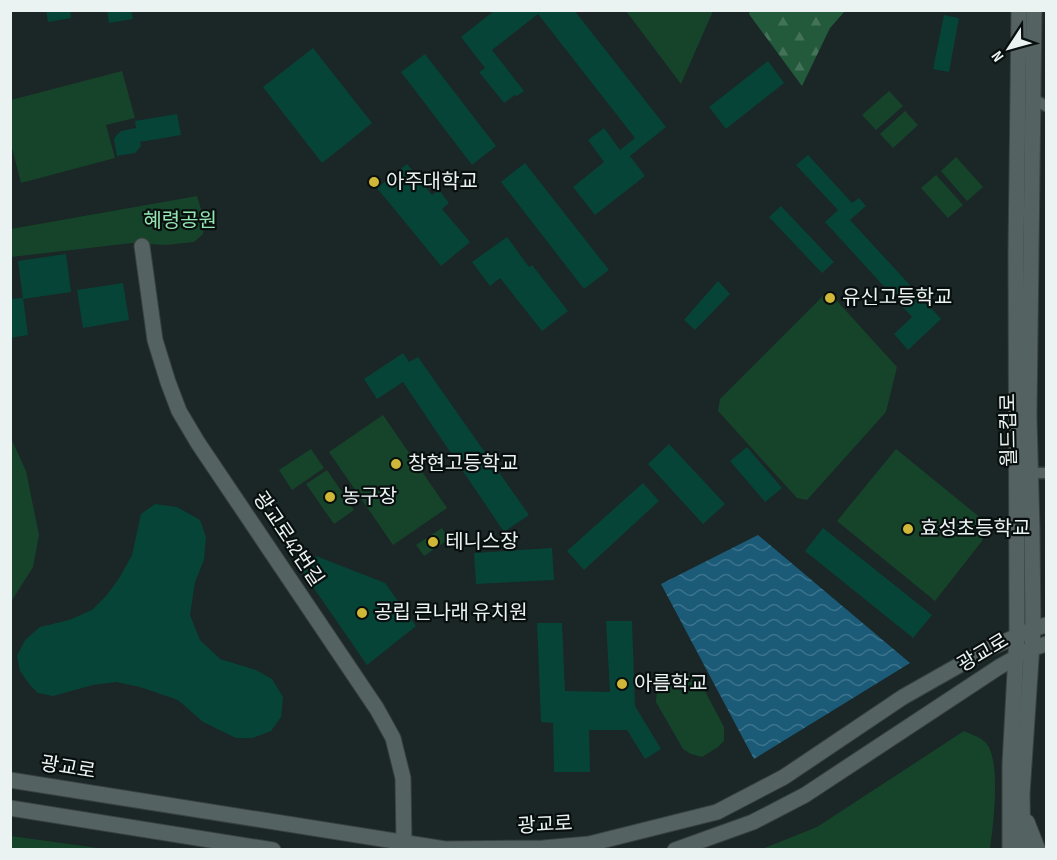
<svg xmlns="http://www.w3.org/2000/svg" width="1057" height="860" viewBox="0 0 1057 860" font-family="'Sofia Sans Condensed','Noto Sans KR',sans-serif">
  <style>
    .forest { fill: url(#forest-firs) }
    .green { fill: #15442a }
    .water { fill: url(#water-waves) }
    .building { fill: #064438 }
    .lines { fill: none; stroke-linecap: round; stroke-linejoin: round }
    .street-casing { stroke: #384141; stroke-width: 13 }
    .secondary-casing { stroke: #384141; stroke-width: 17 }
    .street { stroke: #556262; stroke-width: 10 }
    .secondary { stroke: #556262; stroke-width: 15 }
    .poi-dot { fill: #cfb837; stroke: #090e0e; stroke-width: 2 }
    .labels { text-anchor: middle; dominant-baseline: central; stroke-width: 4.5; stroke-linejoin: round; paint-order: stroke }
    .poi-label { font-size: 20px; fill: #ebf2f2; stroke: #090e0e; text-anchor: start }
    .park-label { font-size: 20px; fill: #93e5b1; stroke: #090e0e }
    .street-label { font-size: 20px; fill: #ebf2f2; stroke: #090e0e }
  </style>
  <defs>
    <pattern id="forest-firs" width="22" height="20" patternUnits="userSpaceOnUse" patternTransform="scale(1.5)"><rect width="22" height="20" fill="#235a3b"/><path d="M5 1l3.5 6h-7zM16 11l3.5 6h-7z" fill="#437258"/></pattern>
    <pattern id="water-waves" width="16" height="10" patternUnits="userSpaceOnUse" patternTransform="scale(1.5)"><rect width="16" height="10" fill="#1b5b78"/><path d="M0 5q4-4 8 0t8 0" fill="none" stroke="#3c738c"/></pattern>
  </defs>
  <rect width="100%" height="100%" fill="#1b2626"/>
  <!-- forest -->
  <polygon class="forest" points="750,11 750,10 845,11 830,28 802,86 749,14"/>
  <!-- green -->
  <g class="green">
    <polygon points="626,11 713,11 681,84"/>
    <polygon points="122,71 135,118 106,125 115,158 21,183 11,144 11,100"/>
    <polygon points="889,91 903,106 876,130 862,115"/>
    <polygon points="905,111 918,125 893,148 880,134"/>
    <polygon points="956,157 983,187 967,201 941,171"/>
    <polygon points="936,175 963,205 948,218 921,188"/>
    <polygon points="197,196 205,222 203,234 194,242 166,245 132,243 11,257 11,229"/>
    <polygon points="828,291 897,367 886,412 807,500 797,498 718,411 720,399"/>
    <polygon points="383,415 447,508 393,545 329,452"/>
    <polygon points="10,436 26,471 39,535 33,567 11,602"/>
    <polygon points="311,449 324,468 292,490 279,470"/>
    <polygon points="896,449 988,524 982,541 935,601 837,521"/>
    <polygon points="327,470 354,510 334,524 306,484"/>
    <polygon points="442,528 449,539 424,556 416,545"/>
    <path d="M676,673H685L698,678L724,727V741L718,747L702,757L691,754L683,749L656,702C656,688 662,678 676,673Z"/>
    <path d="M964,731C970,734 980,737 985,742C1002,757 993,828 990,849H762L817,827Z"/>
    <polygon points="10,836 11,836 105,849 11,849"/>
  </g>
  <!-- water -->
  <polygon class="water" points="758,535 910,663 754,759 661,584"/>
  <!-- building -->
  <g class="building">
    <polygon points="46,10 70,10 71,18 48,22"/>
    <polygon points="107,10 131,10 133,19 109,23"/>
    <polygon points="495,10 574,10 666,127 630,156 645,176 595,215 573,187 604,162 588,140 604,128 620,150 635,138 538,14 492,50 524,91 517,96 515,95 504,103 479,72 485,68 461,37"/>
    <polygon points="944,15 959,18 949,72 933,69"/>
    <polygon points="313,48 372,123 322,163 263,87"/>
    <polygon points="425,54 496,146 472,165 401,72"/>
    <polygon points="768,61 784,83 726,129 709,107"/>
    <polygon points="177,114 181,135 140,142 141,146 135,153 117,156 114,140 115,137 121,131 136,128 135,121"/>
    <polygon points="808,155 852,203 859,198 866,206 850,220 941,319 908,350 894,334 912,317 825,222 838,210 796,165"/>
    <polygon points="525,163 609,270 584,289 501,182"/>
    <polygon points="407,164 432,195 439,190 449,203 442,209 470,242 441,266 377,188"/>
    <polygon points="781,206 834,262 822,273 769,217"/>
    <polygon points="507,237 529,267 532,265 568,311 542,331 500,278 490,286 472,262"/>
    <polygon points="66,254 71,292 23,299 18,261"/>
    <polygon points="718,281 730,294 695,330 684,320"/>
    <polygon points="123,283 129,320 83,328 77,290"/>
    <polygon points="23,298 28,335 10,338 10,299"/>
    <polygon points="403,353 409,362 418,357 529,515 504,532 403,382 377,399 364,379"/>
    <polygon points="669,444 725,504 703,524 648,464"/>
    <polygon points="747,447 782,488 765,502 730,461"/>
    <polygon points="643,483 659,501 584,570 567,551"/>
    <polygon points="155,504 177,507 200,520 206,537 204,560 195,582 190,615 200,640 220,659 256,670 272,679 283,697 281,717 271,731 253,738 236,738 203,722 178,700 140,687 116,682 93,685 53,696 38,693 30,685 20,671 17,656 25,640 40,627 69,620 92,610 106,596 118,580 132,555 141,514"/>
    <polygon points="823,528 932,615 913,638 805,551"/>
    <polygon points="552,548 554,580 476,584 474,553"/>
    <polygon points="316,556 385,583 416,626 367,665 300,568"/>
    <polygon points="606,621 632,621 635,706 661,749 645,759 627,730 589,730 590,772 554,772 553,723 541,722 537,623 562,623 565,691 610,692"/>
  </g>
  <g class="lines">
    <defs>
      <g id="street">
        <polyline points="1033,99 1046,106"/>
        <polyline points="1030,473 1046,473"/>
      </g>
      <g id="secondary">
        <polyline points="142,246 155,340 168,382 179,411 198,443 377,709 393,738 403,778 404,843 405,850"/>
        <polyline points="10,780 445,849 543,848 589,844 717,812 784,777 903,697 986,650 1033,629 1046,625"/>
        <polyline points="10,808 273,850"/>
        <polyline points="1027,822 1038,850"/>
        <polyline points="675,850 753,822 805,795 999,667 1031,649 1046,644"/>
        <polyline points="1010,850 1010,764 1017,636 1016,252 1019,10"/>
        <polyline points="1023,850 1022,794 1033,629 1032,530 1029,417 1034,10"/>
      </g>
    </defs>
    <!-- street casing -->
    <use href="#street" class="street-casing"/>
    <!-- secondary casing -->
    <use href="#secondary" class="secondary-casing"/>
    <!-- street -->
    <use href="#street" class="street"/>
    <!-- secondary -->
    <use href="#secondary" class="secondary"/>
  </g>
  <!-- markers -->
  <g class="poi-dot">
    <circle cx="374" cy="182" r="6"/>
    <circle cx="830" cy="298" r="6"/>
    <circle cx="396" cy="464" r="6"/>
    <circle cx="330" cy="497" r="6"/>
    <circle cx="908" cy="529" r="6"/>
    <circle cx="433" cy="542" r="6"/>
    <circle cx="362" cy="613" r="6"/>
    <circle cx="622" cy="684" r="6"/>
  </g>
  <g class="labels">
    <!-- poi labels -->
    <g class="poi-label">
      <text x="386" y="182">아주대학교</text>
      <text x="842" y="298">유신고등학교</text>
      <text x="408" y="464">창현고등학교</text>
      <text x="342" y="497">농구장</text>
      <text x="920" y="529">효성초등학교</text>
      <text x="445" y="542">테니스장</text>
      <text x="374" y="613">공립 큰나래 유치원</text>
      <text x="634" y="684">아름학교</text>
    </g>
    <!-- park labels -->
    <g class="park-label">
      <text x="180" y="221">혜령공원</text>
    </g>
    <!-- street labels -->
    <g class="street-label">
      <text transform="translate(1009 430) rotate(-91)">월드컵로</text>
      <text transform="translate(288 539) rotate(56)">광교로42번길</text>
      <text transform="translate(983 653) rotate(-31)">광교로</text>
      <text transform="translate(68 768) rotate(9)">광교로</text>
      <text transform="translate(545 825) rotate(-3)">광교로</text>
    </g>
  </g>
  <!-- border -->
  <rect width="1057" height="860" fill="none" stroke="#ebf2f2" stroke-width="24"/>
  <!-- north arrow -->
  <g transform="translate(1009 48) rotate(234)" stroke="#090e0e" stroke-width="4.5" paint-order="stroke">
  <path d="M0-4.5L10 22L0 15L-10 22Z" fill="#ebf2f2"/>
  <text y="-9" font-size="16" font-weight="bold" text-anchor="middle" fill="#ebf2f2">N</text>
  </g>
</svg>
